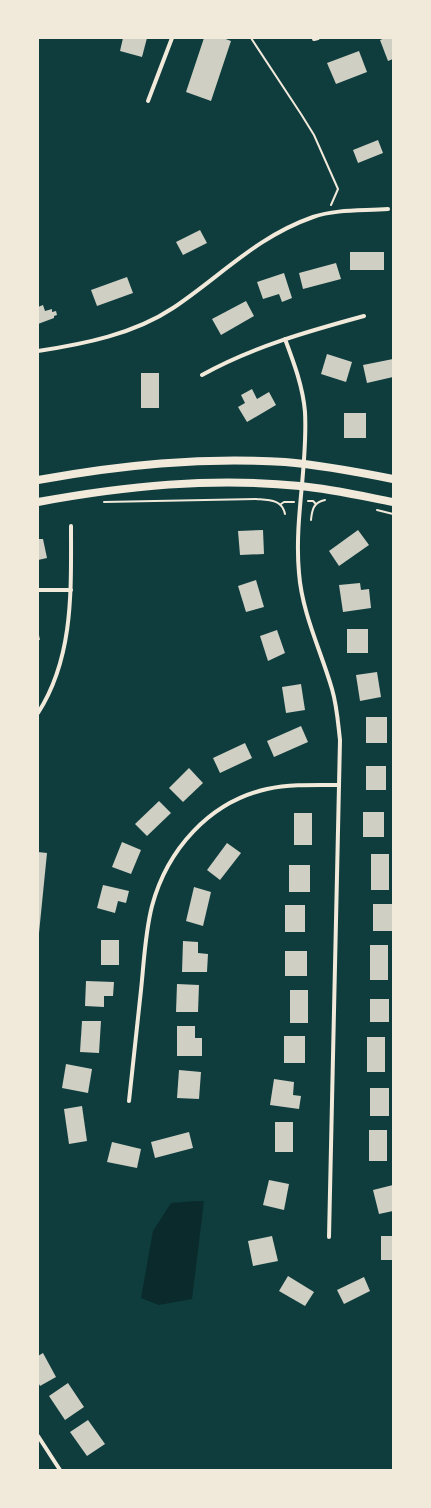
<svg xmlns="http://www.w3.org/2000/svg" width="431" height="1508" viewBox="0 0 431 1508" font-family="'Titillium Web',sans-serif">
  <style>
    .water { fill: #0a2a2b }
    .building { fill: #cfcfc3 }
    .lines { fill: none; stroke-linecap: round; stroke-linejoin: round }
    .path { stroke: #f1e9da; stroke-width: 2 }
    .minor { stroke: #f1e9da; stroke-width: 4 }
    .secondary { stroke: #f1e9da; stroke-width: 8 }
  </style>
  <rect width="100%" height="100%" fill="#0f3d3e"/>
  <!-- water -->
  <polygon class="water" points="196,1201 204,1201 192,1299 159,1305 141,1298 153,1231 171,1203"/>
  <!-- building -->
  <g class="building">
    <polygon points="123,38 147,38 142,57 120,51"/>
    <polygon points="204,38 223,38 231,41 211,101 186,92"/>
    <polygon points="385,38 393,38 393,59 388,61 380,40"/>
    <polygon points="359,51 367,72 336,84 327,63"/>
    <polygon points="378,140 383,153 358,163 353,150"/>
    <polygon points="200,230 207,243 183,255 176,242"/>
    <rect x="350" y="252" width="34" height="18"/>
    <polygon points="336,263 341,279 303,289 299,273"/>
    <polygon points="284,273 292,298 282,302 279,294 263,299 257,282"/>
    <polygon points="127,277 133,293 97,306 91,290"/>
    <polygon points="246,301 254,316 221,335 212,319"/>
    <polygon points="43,305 45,311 52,309 52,312 56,311 57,315 54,316 54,318 38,324 38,307"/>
    <polygon points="327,354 352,362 346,382 321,374"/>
    <polygon points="393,359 393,377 367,383 363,365"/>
    <rect x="141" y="373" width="18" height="35"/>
    <polygon points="252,389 257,399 269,392 276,405 247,422 238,407 245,403 241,395"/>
    <rect x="344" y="413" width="22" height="25"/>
    <polygon points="263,530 264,554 240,555 238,531"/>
    <polygon points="358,530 369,545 339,566 329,551"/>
    <polygon points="38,539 43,539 47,558 38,560"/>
    <polygon points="256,580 264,607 246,612 238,586"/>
    <polygon points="360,583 361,590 369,589 371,608 343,612 339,585"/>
    <rect x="347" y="629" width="21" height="24"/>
    <polygon points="38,630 40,640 38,640"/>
    <polygon points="277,630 285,653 268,661 260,636"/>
    <polygon points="377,672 381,697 360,701 356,675"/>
    <polygon points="301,684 305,710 286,713 282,687"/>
    <rect x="366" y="717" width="21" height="26"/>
    <polygon points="301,726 308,742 274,757 267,741"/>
    <polygon points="245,743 252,758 220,773 213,758"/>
    <rect x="366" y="766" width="20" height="24"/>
    <polygon points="189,768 203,783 183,802 169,788"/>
    <polygon points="159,801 171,813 147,836 135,824"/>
    <rect x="363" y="812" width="21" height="25"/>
    <rect x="294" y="813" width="18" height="32"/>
    <polygon points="122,842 141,850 131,874 112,867"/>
    <polygon points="227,843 241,853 220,880 207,870"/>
    <polygon points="38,852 47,853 39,933 38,933"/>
    <rect x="371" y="854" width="18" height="36"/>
    <rect x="289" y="865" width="21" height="27"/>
    <polygon points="103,885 129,891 126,903 118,901 115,913 97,908"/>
    <polygon points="194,887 211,892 203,926 186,921"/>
    <rect x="373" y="904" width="20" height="27"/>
    <rect x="285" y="905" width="20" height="27"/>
    <rect x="101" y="940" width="18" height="25"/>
    <polygon points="183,941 198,942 198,953 208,954 207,972 182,972"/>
    <rect x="370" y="945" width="18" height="35"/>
    <rect x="285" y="951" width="22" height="25"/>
    <polygon points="86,981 114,982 113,996 104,996 104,1007 85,1006"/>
    <polygon points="177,984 199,985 198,1012 176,1012"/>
    <rect x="290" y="990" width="18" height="33"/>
    <rect x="370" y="999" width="19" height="23"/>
    <polygon points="82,1021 101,1021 99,1053 80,1052"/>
    <polygon points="177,1026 195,1026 195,1038 202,1038 202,1056 177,1056"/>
    <rect x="284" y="1036" width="21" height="27"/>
    <rect x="367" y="1037" width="18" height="35"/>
    <polygon points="66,1064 92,1069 88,1093 62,1088"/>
    <polygon points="179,1070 201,1072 199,1099 177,1098"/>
    <polygon points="274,1079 294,1082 293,1095 301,1096 299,1109 270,1105"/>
    <rect x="370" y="1088" width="19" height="28"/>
    <polygon points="82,1106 87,1141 69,1144 64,1109"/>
    <rect x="275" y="1122" width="18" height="30"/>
    <rect x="369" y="1130" width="18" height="31"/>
    <polygon points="189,1132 193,1148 155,1158 151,1142"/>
    <polygon points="112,1142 141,1149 137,1168 107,1162"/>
    <polygon points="269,1180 289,1184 284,1210 263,1205"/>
    <polygon points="393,1185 393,1211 379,1214 373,1190"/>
    <polygon points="272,1236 278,1261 253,1266 248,1241"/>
    <rect x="381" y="1236" width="12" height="24"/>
    <polygon points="288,1276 314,1292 305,1306 279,1291"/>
    <polygon points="364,1277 370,1291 344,1304 337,1290"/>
    <polygon points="43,1353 56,1377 40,1386 38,1382 38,1356"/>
    <polygon points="68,1383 84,1407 65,1420 49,1396"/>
    <polygon points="88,1420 105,1444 87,1456 70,1432"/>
  </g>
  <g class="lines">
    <!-- path -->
    <g class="path">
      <polyline points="251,38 301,114 314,135 338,189 331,205"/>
      <polyline points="308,501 313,501 316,504"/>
      <path d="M104,502L256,499C268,500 282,499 285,514"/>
      <polyline points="281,504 284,502 294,502"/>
      <polyline points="377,510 393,514"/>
      <path d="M311,520C312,509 314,502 325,500"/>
    </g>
    <!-- minor -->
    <g class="minor">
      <polyline points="314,39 318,38"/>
      <polyline points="148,101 172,38"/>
      <path d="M285,339C294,363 303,387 305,412C308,466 294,519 299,573C302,613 321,651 332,689C337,706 338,723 340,740L329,1237"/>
      <path d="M38,351C84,344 134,334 173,308C221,276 256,237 313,217C336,209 363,211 388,209"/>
      <path d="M202,375C252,347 309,331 364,316"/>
      <polyline points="38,590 71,590"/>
      <path d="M38,713C74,657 71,590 71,526"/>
      <path d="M129,1101C133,1064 137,1027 141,990C144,962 145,933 152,906C167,850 209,802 267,789C291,784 315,785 339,785"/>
      <polyline points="38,1436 60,1470"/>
    </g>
    <!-- secondary -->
    <g class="secondary">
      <path d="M38,480C121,465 200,457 285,462C321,465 358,472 393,479"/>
      <path d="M38,502C125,486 212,477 300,486C332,489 362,496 393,502"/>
    </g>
  </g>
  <!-- border -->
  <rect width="431" height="1508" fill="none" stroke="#f1e9da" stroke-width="78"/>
</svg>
